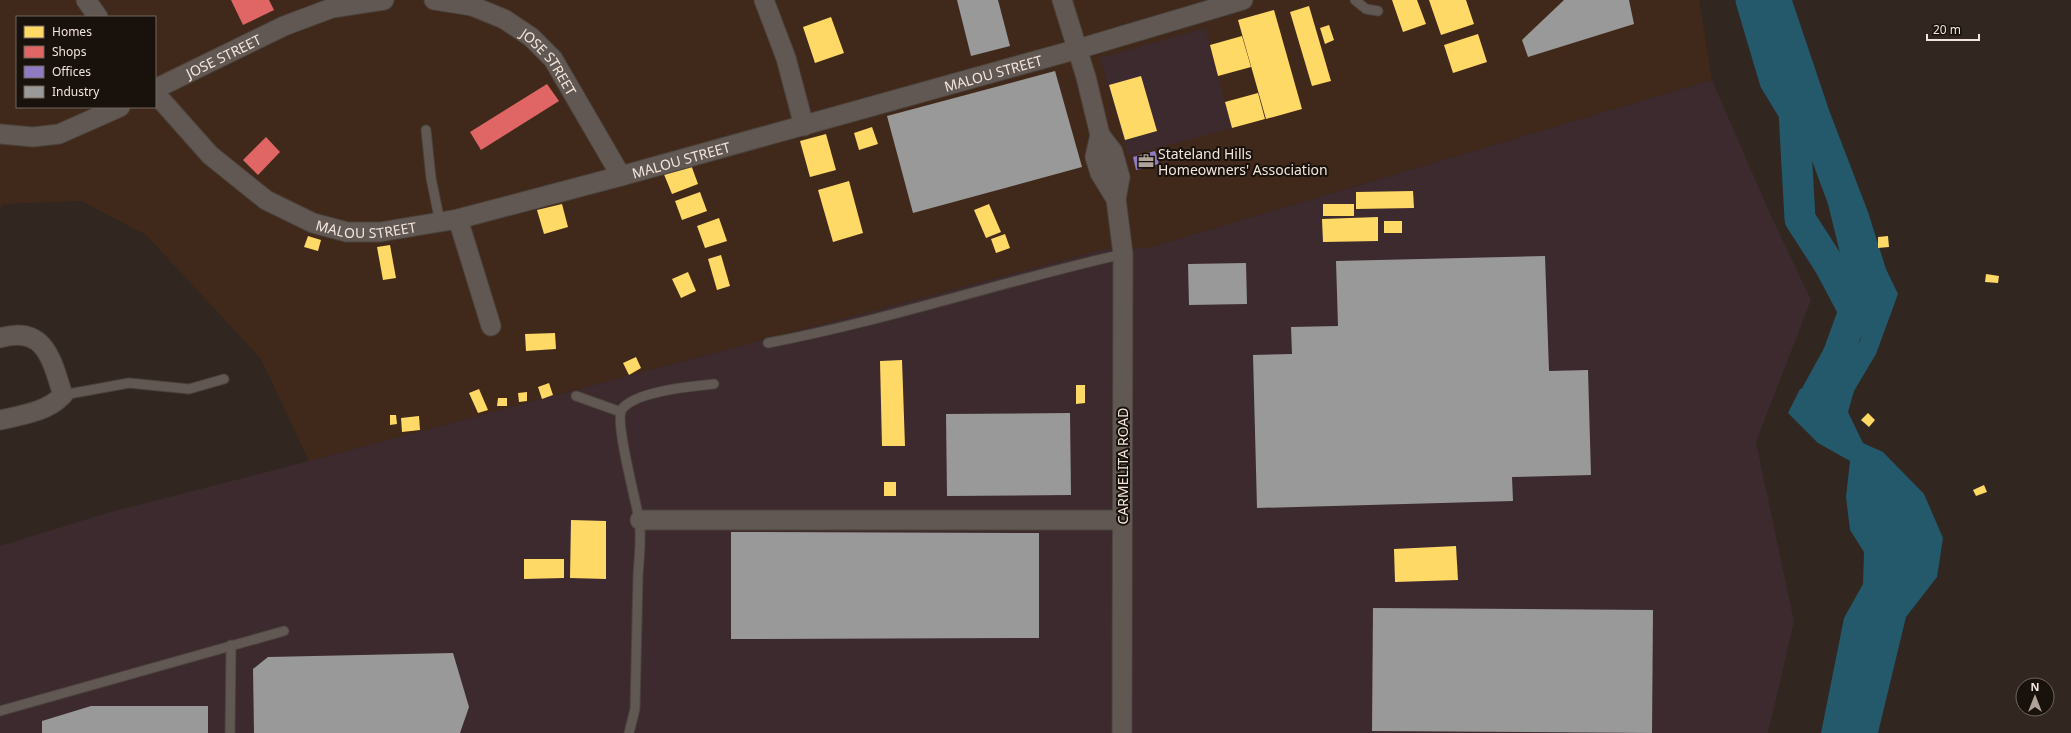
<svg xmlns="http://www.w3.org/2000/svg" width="2071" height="733" viewBox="0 0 2071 733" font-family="'Noto Sans',sans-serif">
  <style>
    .built { fill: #40291a; fill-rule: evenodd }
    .industrial { fill: #3d2a2f }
    .water { fill: #23596b }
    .homes { fill: #ffd966 }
    .shops { fill: #e06666 }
    .offices { fill: #8e7cc3 }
    .industry { fill: #999 }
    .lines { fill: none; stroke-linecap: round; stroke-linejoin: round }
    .river { stroke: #23596b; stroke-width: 31 }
    .lane-casing { stroke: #4c433d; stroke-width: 11 }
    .street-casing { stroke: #4c433d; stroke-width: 21 }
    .lane { stroke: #625853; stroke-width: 9 }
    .street { stroke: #625853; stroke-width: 19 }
    .labels { text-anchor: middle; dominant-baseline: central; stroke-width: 4; stroke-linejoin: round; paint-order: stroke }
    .street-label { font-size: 14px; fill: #f2e5dd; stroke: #19110b }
    .poi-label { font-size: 14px; fill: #f2e5dd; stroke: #19110b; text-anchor: start }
  </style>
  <rect width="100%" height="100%" fill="#312620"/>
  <!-- built -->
  <path class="built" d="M0,0H1699L1712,80L1148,248L1105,249L309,461L261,359L146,235L81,201L3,204L0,209ZM17,17H155V107H17Z"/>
  <!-- industrial -->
  <g class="industrial">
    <polygon points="1205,28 1232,128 1128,156 1100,58"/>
    <polygon points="1712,80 1767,207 1811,300 1756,442 1794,622 1768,733 0,733 0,546 107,513 309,461 1105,249 1148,248"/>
  </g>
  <!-- water -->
  <path class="water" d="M1751,0H1792L1829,110L1868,212L1886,269L1898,294L1876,354L1854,391L1848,412L1863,443L1883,452L1924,494L1943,538L1937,577L1906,617L1878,733H1821L1844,618L1863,584L1864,552L1850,530L1846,497L1850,461L1818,443L1788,413L1800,389C1837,376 1843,375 1861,339L1828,204L1794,112L1775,81Z"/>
  <!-- homes -->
  <g class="homes">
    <polygon points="1392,0 1417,0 1426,24 1403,32"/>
    <polygon points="1429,0 1466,0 1474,24 1441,35"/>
    <polygon points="1309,6 1331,81 1312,86 1290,12"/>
    <polygon points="1274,10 1302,109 1266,119 1238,20"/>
    <polygon points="831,17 844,53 815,63 803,27"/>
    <polygon points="1329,25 1334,40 1325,44 1320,28"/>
    <polygon points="1478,34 1487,62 1453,73 1444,45"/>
    <polygon points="1242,36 1251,67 1218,76 1210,45"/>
    <polygon points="1141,76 1157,131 1125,140 1109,85"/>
    <polygon points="1258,93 1265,119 1232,128 1225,102"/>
    <polygon points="872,127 878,144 859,150 854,133"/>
    <polygon points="826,134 836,170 810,177 800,141"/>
    <polygon points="690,162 698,184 672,194 663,172"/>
    <polygon points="849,181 863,233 833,242 818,190"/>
    <polygon points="1413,191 1414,208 1356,209 1356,192"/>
    <polygon points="700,192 707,211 682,220 675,201"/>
    <polygon points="562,204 568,227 544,234 537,210"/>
    <polygon points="989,204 1001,232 986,238 974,210"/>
    <rect x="1323" y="204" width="31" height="12"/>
    <polygon points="1378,217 1378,241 1323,242 1322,219"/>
    <polygon points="719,218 727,241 705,248 697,226"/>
    <rect x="1384" y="221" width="18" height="12"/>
    <polygon points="1005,234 1010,248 996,253 991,239"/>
    <polygon points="308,236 321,240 318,251 304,247"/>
    <polygon points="1888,236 1889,247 1878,248 1878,237"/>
    <polygon points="390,245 396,278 383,280 377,247"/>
    <polygon points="721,255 730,286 717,290 708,259"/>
    <polygon points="688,272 696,291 681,298 672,279"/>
    <polygon points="1986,274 1999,276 1998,283 1985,282"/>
    <polygon points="555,333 556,349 526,351 525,334"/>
    <polygon points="636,357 641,368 629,375 623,363"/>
    <polygon points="902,360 905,446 882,446 880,361"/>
    <polygon points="549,383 553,395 542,399 538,387"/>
    <polygon points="1076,385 1085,385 1085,403 1076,404"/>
    <polygon points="479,389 488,410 478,413 469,393"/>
    <polygon points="527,392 527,401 519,402 518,393"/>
    <polygon points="498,398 507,398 507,406 497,406"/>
    <polygon points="1868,413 1875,420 1869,427 1861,420"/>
    <polygon points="390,415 396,415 397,424 390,425"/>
    <polygon points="419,416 420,430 402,432 401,418"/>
    <rect x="884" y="482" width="12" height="14"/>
    <polygon points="1984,485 1987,492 1976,496 1973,490"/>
    <polygon points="571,520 606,521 606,579 570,578"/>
    <polygon points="1456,546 1458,580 1395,582 1394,549"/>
    <polygon points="524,559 564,559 564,578 524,579"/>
  </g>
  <!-- shops -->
  <g class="shops">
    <polygon points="231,0 269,0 274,10 243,25"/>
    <polygon points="547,84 559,101 481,150 470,132"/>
    <polygon points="266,137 280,152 258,175 243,160"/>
  </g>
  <!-- offices -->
  <polygon class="offices" points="1155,151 1159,164 1136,170 1133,157"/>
  <!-- industry -->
  <g class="industry">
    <polygon points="957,0 998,0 1010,46 971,56"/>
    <polygon points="1564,0 1629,0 1634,24 1528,57 1522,40"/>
    <polygon points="1055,71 1082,167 913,213 887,116"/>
    <polygon points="1545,256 1549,371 1588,370 1591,475 1512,477 1513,501 1257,508 1253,355 1292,354 1291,327 1338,326 1336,261"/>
    <polygon points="1246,263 1247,304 1189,305 1188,264"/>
    <polygon points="1070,413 1071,495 947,496 946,414"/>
    <polygon points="731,532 1039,533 1039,638 731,639"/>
    <polygon points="1373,608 1653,610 1652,733 1372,731"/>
    <polygon points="453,653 469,707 460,733 254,733 253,669 268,657"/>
    <polygon points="91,706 208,706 208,733 42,733 42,721"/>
  </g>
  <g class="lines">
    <!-- river -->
    <polyline class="river" points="1751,0 1775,81 1794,112 1800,219 1829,264 1854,311 1838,355 1811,404 1822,415"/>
    <defs>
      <g id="lane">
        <polyline points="1355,0 1366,9 1378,11"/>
        <polyline points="426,130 431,178 440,222"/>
        <path d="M768,343C888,320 1004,281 1123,254"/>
        <polyline points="63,395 129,383 189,389 224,379"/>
        <polyline points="576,396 621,412"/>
        <polyline points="0,711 284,631"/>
        <polyline points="230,733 231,645"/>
        <path d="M629,733L635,709C636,665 637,620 638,576C639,558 642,536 639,519C636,501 614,420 622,409C636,391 693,386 714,384"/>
      </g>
      <g id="street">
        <polyline points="86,0 98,17"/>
        <path id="s1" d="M434,0L472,6L504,19L531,37L553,59L621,176"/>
        <polyline points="764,0 786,58 804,126"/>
        <polyline points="1062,0 1086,77 1100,135 1113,152 1120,177 1116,199 1123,254 1122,733"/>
        <path id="s2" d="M155,89L284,26L332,8L384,0"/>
        <path id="s3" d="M155,93L210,155L266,200L313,223L347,232H380L458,219L621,176L1078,49L1243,0"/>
        <polyline points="0,134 33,137 59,134 120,107"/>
        <polyline points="1100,135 1095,157 1100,173 1116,199"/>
        <polyline points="458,219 491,326"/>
        <path d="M0,338C46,324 52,362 63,395C47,412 22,415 0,420"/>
        <polyline points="640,520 1122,520"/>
      </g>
    </defs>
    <!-- lane casing -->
    <use href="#lane" class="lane-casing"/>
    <!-- street casing -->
    <use href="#street" class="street-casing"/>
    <!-- lane -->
    <use href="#lane" class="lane"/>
    <!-- street -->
    <use href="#street" class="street"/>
  </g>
  <!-- icons -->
  <defs>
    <symbol id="office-bare" viewBox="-9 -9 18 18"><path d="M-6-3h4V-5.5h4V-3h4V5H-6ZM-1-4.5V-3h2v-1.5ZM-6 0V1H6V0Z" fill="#aea29b" stroke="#19110b" stroke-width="2.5" paint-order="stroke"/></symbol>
  </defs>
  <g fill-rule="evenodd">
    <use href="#office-bare" x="1135" y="150" width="22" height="22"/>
  </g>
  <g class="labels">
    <!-- street labels -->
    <g class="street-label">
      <text stroke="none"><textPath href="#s2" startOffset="76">JOSE STREET</textPath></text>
      <text stroke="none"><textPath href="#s1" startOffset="136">JOSE STREET</textPath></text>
      <text stroke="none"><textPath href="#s3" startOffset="909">MALOU STREET</textPath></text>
      <text stroke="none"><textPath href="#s3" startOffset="585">MALOU STREET</textPath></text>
      <text stroke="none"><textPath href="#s3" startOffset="261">MALOU STREET</textPath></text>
      <text transform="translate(1122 466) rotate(-90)">CARMELITA ROAD</text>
    </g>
    <!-- poi labels -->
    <g class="poi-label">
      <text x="1158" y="153">Stateland Hills<tspan x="1158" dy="16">Homeowners' Association</tspan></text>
    </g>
  </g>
  <!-- legend -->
  <rect x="16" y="16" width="140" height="92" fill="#19110b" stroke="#70665f"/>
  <rect x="24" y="26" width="20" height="12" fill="#ffd966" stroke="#70665f"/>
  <text x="52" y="36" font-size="12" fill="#f2e5dd">Homes</text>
  <rect x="24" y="46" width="20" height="12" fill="#e06666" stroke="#70665f"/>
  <text x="52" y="56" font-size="12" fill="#f2e5dd">Shops</text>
  <rect x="24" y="66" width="20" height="12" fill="#8e7cc3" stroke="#70665f"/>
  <text x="52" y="76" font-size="12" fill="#f2e5dd">Offices</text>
  <rect x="24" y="86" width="20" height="12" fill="#999999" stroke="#70665f"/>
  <text x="52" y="96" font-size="12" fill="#f2e5dd">Industry</text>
  <!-- north arrow -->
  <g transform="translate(2035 697)"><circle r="19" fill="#19110b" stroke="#70665f"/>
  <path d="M0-3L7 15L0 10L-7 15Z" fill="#aea29b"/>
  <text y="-6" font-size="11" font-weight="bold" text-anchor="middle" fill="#f2e5dd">N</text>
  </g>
  <!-- scale -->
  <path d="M1927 34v6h52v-6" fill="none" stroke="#f2e5dd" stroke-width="2"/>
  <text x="1933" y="34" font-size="12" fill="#f2e5dd" stroke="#19110b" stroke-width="3" paint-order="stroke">20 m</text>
</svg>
